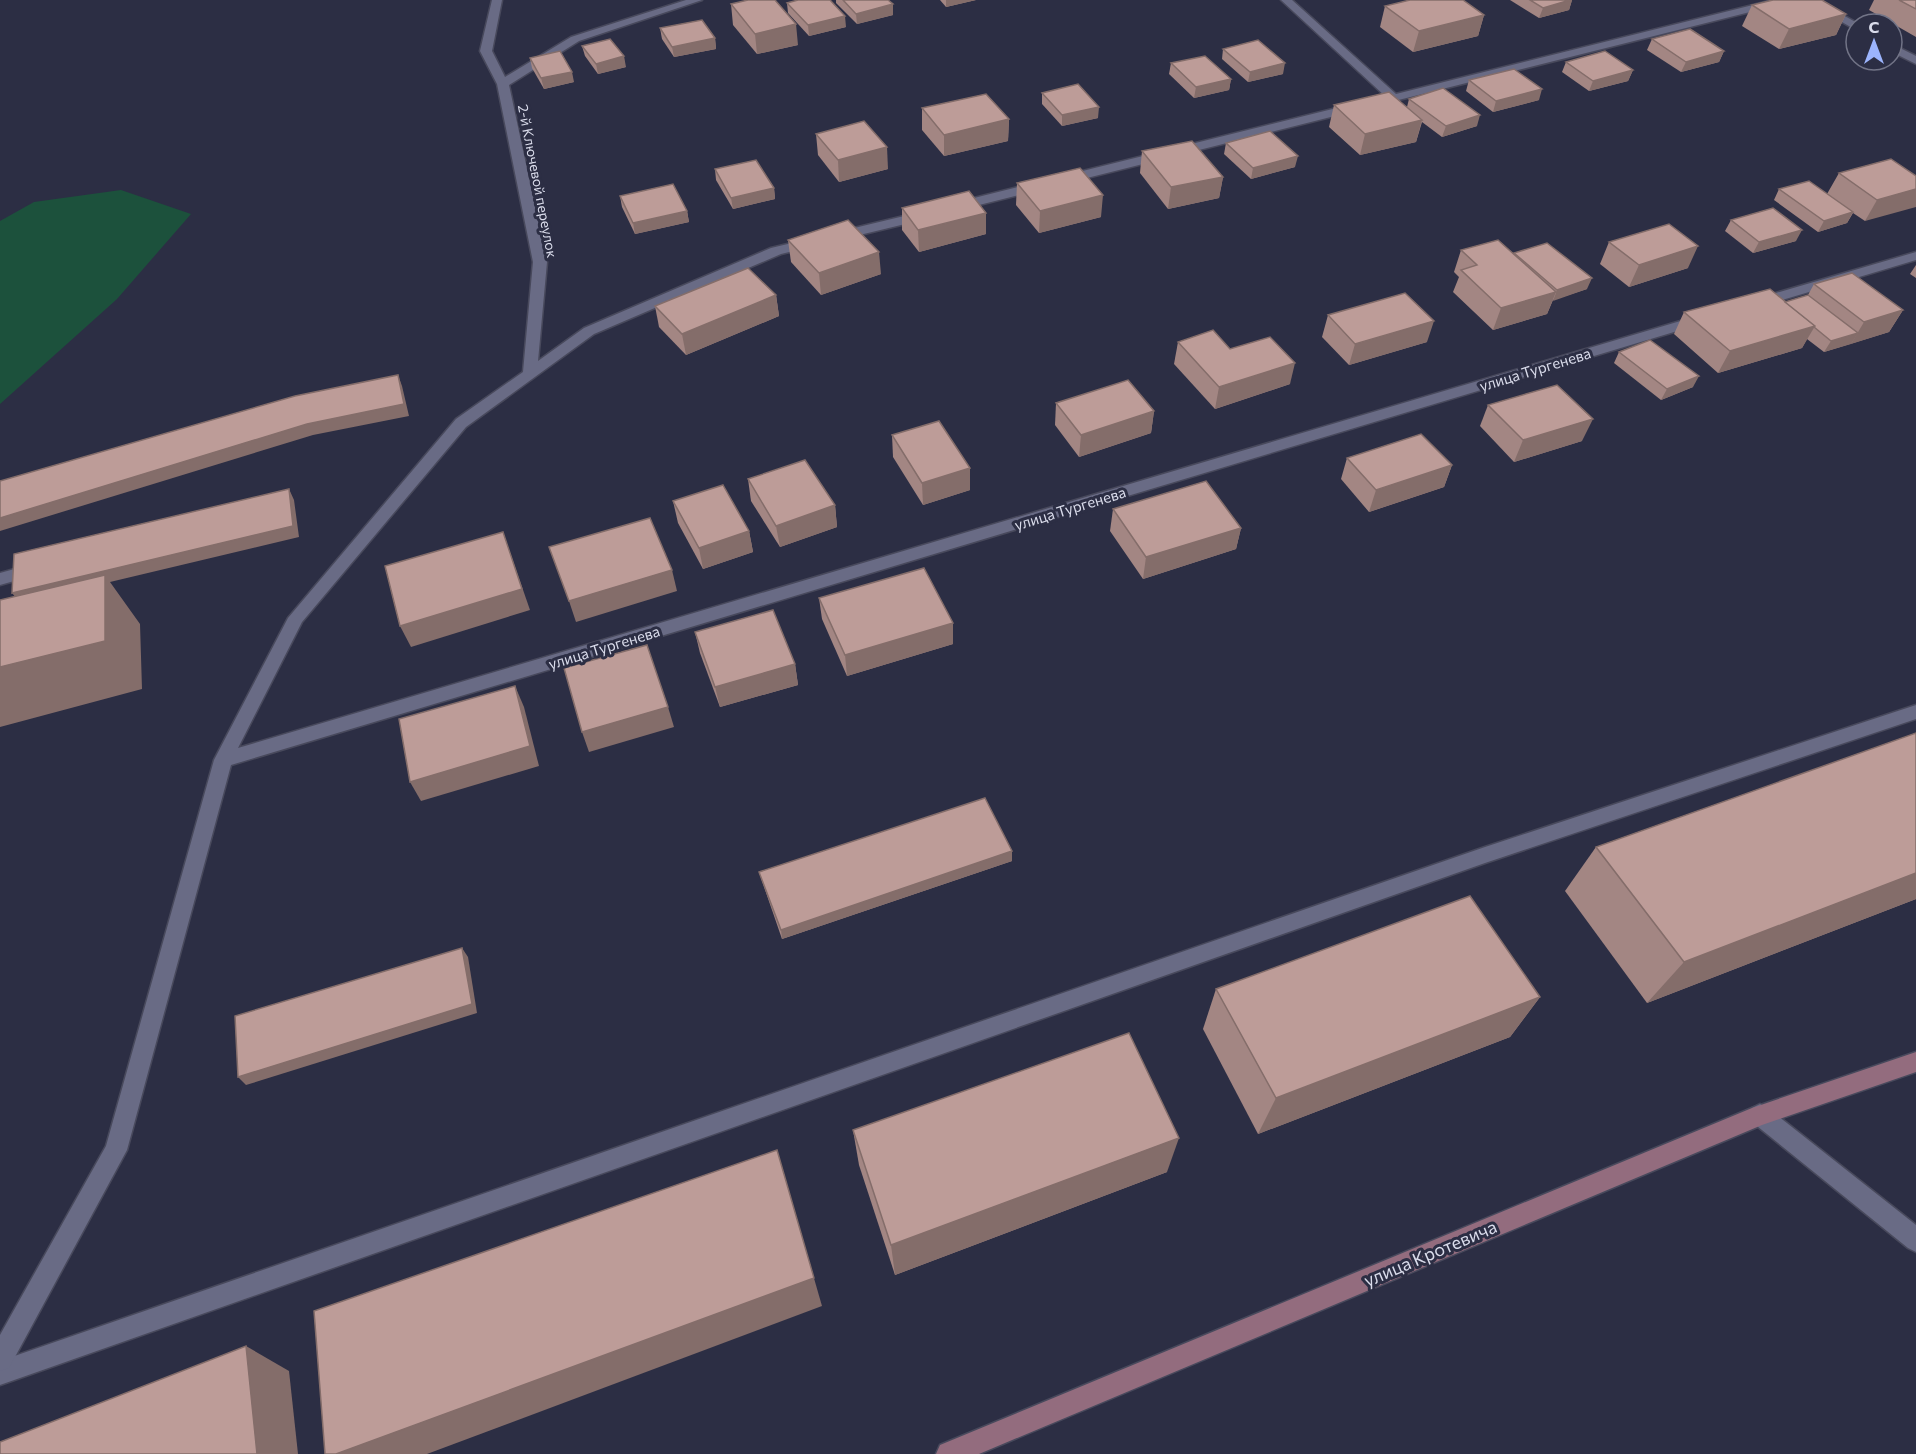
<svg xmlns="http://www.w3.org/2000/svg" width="1916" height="1454" viewBox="0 0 1916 1454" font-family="Commissioner,sans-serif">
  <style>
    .green { fill: #1c513c }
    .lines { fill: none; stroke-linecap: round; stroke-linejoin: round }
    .lane-casing { stroke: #48495c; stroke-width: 3 }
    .street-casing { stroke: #48495c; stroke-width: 3 }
    .secondary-casing { stroke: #48495c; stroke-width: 3 }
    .lane { fill: #696b85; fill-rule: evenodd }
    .street { fill: #696b85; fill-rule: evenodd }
    .secondary { fill: #936c7e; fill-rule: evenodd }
    .wall { fill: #a38683 }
    .shaded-wall { fill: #846d6a }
    .building { fill: #bd9c98; stroke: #846d6a; stroke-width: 1.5 }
    .labels { text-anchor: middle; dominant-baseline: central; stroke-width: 6; stroke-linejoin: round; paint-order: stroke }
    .far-street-label { font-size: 14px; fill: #dadceb; stroke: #2c2e44 }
    .street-label { font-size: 15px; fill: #dadceb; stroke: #2c2e44 }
    .near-street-label { font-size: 18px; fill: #dadceb; stroke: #2c2e44 }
  </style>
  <rect width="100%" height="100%" fill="#2c2e44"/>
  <!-- green -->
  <polygon class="green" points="121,190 191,214 117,299 0,404 0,221 34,202"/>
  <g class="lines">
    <defs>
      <g id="lane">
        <polygon points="36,563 42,565 44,569 42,573 0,585 0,573"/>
        <polygon points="1916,705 1916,719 1485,863 0,1385 0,1361 1485,847"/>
        <polygon points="1760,1104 1768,1108 1916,1225 1916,1252 1908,1248 1752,1122 1749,1115 1752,1108"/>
      </g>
      <g id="street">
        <polygon points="492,0 502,0 492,51 505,77 571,37 686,0 702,0 579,41 509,85 547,262 538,361 584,328 771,248 925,211 931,215 930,218 781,254 594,334 466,427 302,622 238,748 1694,317 1699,316 1706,320 1704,323 231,765 127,1150 9,1368 0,1371 0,1335 106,1146 214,760 288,618 456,419 523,372 533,262 497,84 480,51"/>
        <polygon points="1281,0 1292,0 1396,94 1773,0 1791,0 1790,2 955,211 949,207 950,204 1385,96"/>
        <polygon points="1803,0 1816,0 1859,24 1856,24 1856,30"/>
        <polygon points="1892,44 1916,56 1916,64 1892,52"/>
        <polygon points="1916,252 1916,260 1762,306 1757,307 1750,303 1752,300"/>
      </g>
      <polygon id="secondary" points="1916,1052 1916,1072 1762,1125 979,1454 936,1454 940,1445 1752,1108"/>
    </defs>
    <!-- lane casing -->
    <use href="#lane" class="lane-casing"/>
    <!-- street casing -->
    <use href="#street" class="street-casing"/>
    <!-- secondary casing -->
    <use href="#secondary" class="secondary-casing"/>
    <!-- lane -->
    <use href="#lane" class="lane"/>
    <!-- street -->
    <use href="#street" class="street"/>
    <!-- secondary -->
    <use href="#secondary" class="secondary"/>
  </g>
  <!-- wall -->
  <g class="wall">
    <polygon points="836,0 888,0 893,4 893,15 857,24 836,3"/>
    <polygon points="940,0 976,0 946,7"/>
    <polygon points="1510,0 1572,0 1569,10 1539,18"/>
    <polygon points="1874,0 1916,0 1916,37 1869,10"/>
    <polygon points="787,3 846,27 809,36 788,13"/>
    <polygon points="731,4 798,45 757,54 733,25"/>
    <polygon points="1752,5 1846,14 1836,35 1779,49 1742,26"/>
    <polygon points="1385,6 1484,15 1478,36 1413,52 1380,27"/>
    <polygon points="660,28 715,38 716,49 674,57 662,39"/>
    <polygon points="1652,39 1724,51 1719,62 1681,72 1647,50"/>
    <polygon points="582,46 626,67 598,74 585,56"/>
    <polygon points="1223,49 1283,74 1248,82 1222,59"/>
    <polygon points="530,58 574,82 544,89 532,68"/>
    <polygon points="1566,62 1633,70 1628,81 1589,91 1562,72"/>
    <polygon points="1171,63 1231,79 1229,90 1194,98 1169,74"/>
    <polygon points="1469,80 1539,100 1493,112 1466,91"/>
    <polygon points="1042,93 1098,118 1062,126 1042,104"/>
    <polygon points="1409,99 1477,126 1442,137 1422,122 1416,142 1360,155 1329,127 1334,105 1407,107"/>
    <polygon points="922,108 1009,119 1008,141 944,156 922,130"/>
    <polygon points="816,134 888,169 839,182 818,155"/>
    <polygon points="1226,143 1295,167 1251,179 1224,154"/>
    <polygon points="1142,151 1223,177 1219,198 1168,209 1140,173"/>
    <polygon points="715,169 774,188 775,199 733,209 716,180"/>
    <polygon points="1839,173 1916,176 1865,221 1853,213 1847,223 1818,232 1774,200 1779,189 1827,194"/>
    <polygon points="1017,183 1101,217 1039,233 1016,205"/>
    <polygon points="620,196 687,211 689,222 635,234 622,207"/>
    <polygon points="902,208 986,234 919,252 902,230"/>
    <polygon points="1731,220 1796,241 1753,253 1725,231"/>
    <polygon points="788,240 881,274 821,295 791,262"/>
    <polygon points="1609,242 1688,268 1629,287 1600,264"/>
    <polygon points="1461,250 1513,254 1587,289 1553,300 1547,314 1493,330 1453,292 1459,277 1454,272"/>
    <polygon points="1916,265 1916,278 1910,274"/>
    <polygon points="1814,284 1903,310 1889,332 1824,352 1807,339 1802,348 1718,373 1674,334 1684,312 1785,302 1808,295"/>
    <polygon points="776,295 779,316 686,355 659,327 655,306"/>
    <polygon points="1328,315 1427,342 1349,365 1322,337"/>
    <polygon points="1178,342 1230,349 1290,384 1215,409 1174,364"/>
    <polygon points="1619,352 1693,387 1661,400 1614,363"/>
    <polygon points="1056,403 1154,411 1151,433 1079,457 1055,425"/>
    <polygon points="1488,405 1582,441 1514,462 1480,426"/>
    <polygon points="892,435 970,468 970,490 923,505 893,457"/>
    <polygon points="1347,458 1452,465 1444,487 1369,512 1341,479"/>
    <polygon points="748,479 835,505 837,527 780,547 751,501"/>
    <polygon points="673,501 749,531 753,552 703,569 678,523"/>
    <polygon points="1113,509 1241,528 1236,549 1143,579 1110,531"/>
    <polygon points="819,598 953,623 953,644 847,676 822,619"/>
    <polygon points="695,632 795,664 798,685 720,707 700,653"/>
    <polygon points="1916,733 1916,899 1647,1003 1565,891 1596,847"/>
    <polygon points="1012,851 1012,861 782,939 762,881 759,872"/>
    <polygon points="1216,989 1540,997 1510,1037 1258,1134 1203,1029"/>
    <polygon points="853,1130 1167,1172 895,1275 859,1165"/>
  </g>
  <!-- shaded-wall -->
  <g class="shaded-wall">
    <polygon points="946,0 976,0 946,7"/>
    <polygon points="1570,0 1572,0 1569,10 1539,18 1543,8"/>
    <polygon points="893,4 893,15 857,24 856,14"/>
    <polygon points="1846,14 1836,35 1779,49 1789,29"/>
    <polygon points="1484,15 1478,36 1413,52 1419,31"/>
    <polygon points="845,16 846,27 809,36 808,25"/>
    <polygon points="796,24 798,45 757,54 755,34"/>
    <polygon points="715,38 716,49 674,57 672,47"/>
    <polygon points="1724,51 1719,62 1681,72 1686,62"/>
    <polygon points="624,56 626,67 598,74 596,64"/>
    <polygon points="1285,63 1283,74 1248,82 1250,72"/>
    <polygon points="1633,70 1628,81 1589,91 1593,81"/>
    <polygon points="572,72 574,82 544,89 541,78"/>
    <polygon points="1231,79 1229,90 1194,98 1196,87"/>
    <polygon points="1542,89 1539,100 1493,112 1496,101"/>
    <polygon points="1099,107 1098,118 1062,126 1062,115"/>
    <polygon points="1480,115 1477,126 1442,137 1446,126"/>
    <polygon points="1009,119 1008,141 944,156 944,135"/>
    <polygon points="1422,120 1416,142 1360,155 1365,134"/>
    <polygon points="887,147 888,169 839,182 838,160"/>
    <polygon points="1298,156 1295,167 1251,179 1253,168"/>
    <polygon points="1223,177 1219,198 1168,209 1171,187"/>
    <polygon points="774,188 775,199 733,209 731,198"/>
    <polygon points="1916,189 1916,207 1865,221 1877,200"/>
    <polygon points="1103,195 1101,217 1039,233 1040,211"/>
    <polygon points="687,211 689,222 635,234 633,223"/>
    <polygon points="1853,212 1847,223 1818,232 1824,221"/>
    <polygon points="986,213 986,234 919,252 918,230"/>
    <polygon points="1802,230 1796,241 1753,253 1759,242"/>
    <polygon points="1698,246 1688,268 1629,287 1639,265"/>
    <polygon points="879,252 881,274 821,295 819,273"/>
    <polygon points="1592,278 1587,289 1553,301 1557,290"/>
    <polygon points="1556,292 1547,314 1493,330 1501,308"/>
    <polygon points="776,295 779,316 686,355 682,334"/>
    <polygon points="1903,310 1889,332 1851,344 1864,322"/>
    <polygon points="1434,321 1427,342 1349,365 1355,344"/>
    <polygon points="1815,326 1802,348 1718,373 1730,351"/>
    <polygon points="1858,333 1851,344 1824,352 1831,341"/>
    <polygon points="1295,363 1290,384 1215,409 1219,387"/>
    <polygon points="398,375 402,386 409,416 313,435 0,531 0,518"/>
    <polygon points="1699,376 1693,387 1661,400 1667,389"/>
    <polygon points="1154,411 1151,433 1079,457 1081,435"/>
    <polygon points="1593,419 1582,441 1514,462 1523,440"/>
    <polygon points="1452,465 1444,487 1369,512 1376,490"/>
    <polygon points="970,468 970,490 923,505 922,483"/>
    <polygon points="289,489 294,500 299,537 110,582 140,624 142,689 0,727 0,667 21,604 12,593"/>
    <polygon points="835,505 837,527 780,547 776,526"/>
    <polygon points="1241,528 1236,549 1143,579 1146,557"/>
    <polygon points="749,531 753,552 703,569 699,548"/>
    <polygon points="503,532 530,610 411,647 400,626"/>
    <polygon points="672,570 677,591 576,622 569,601"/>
    <polygon points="953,623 953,644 847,676 845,655"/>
    <polygon points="795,664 798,685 720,707 715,687"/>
    <polygon points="515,686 524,707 539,766 421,801 410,782"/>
    <polygon points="668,707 674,727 589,752 582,732"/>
    <polygon points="1012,851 1012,861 782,939 781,930"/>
    <polygon points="1916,873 1916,899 1647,1003 1684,962"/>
    <polygon points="462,948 468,957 477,1013 246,1085 238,1077"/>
    <polygon points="1540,997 1510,1037 1258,1134 1276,1098"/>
    <polygon points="1179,1138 1167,1172 895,1275 891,1245"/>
    <polygon points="777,1150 822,1306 427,1454 336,1454"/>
    <polygon points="246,1346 289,1371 298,1454 257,1454"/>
  </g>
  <!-- building -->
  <g class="building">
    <polygon points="748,0 775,0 796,24 755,34 731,4"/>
    <polygon points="798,0 830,0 845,16 808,25 787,3"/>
    <polygon points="843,0 888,0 893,4 856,14"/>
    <polygon points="1410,0 1463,0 1484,15 1419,31 1385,6"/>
    <polygon points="1530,0 1570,0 1543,8"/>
    <polygon points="1773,0 1822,0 1846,14 1789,29 1752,5"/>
    <polygon points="1899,0 1916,0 1916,9"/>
    <polygon points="702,20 715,38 672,47 660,28"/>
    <polygon points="1690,29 1724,51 1686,62 1652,39"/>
    <polygon points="610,39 624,56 596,64 582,46"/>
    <polygon points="1258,40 1285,63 1250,72 1223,49"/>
    <polygon points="560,51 572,72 541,78 530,58"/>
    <polygon points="1605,51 1633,70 1593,81 1566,62"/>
    <polygon points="1205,56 1231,79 1196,87 1171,63"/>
    <polygon points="1514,69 1542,89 1496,101 1469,80"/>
    <polygon points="1078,84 1099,107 1062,115 1042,93"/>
    <polygon points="1443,88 1480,115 1446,126 1409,99"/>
    <polygon points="1389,92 1422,120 1365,134 1334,105"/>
    <polygon points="986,94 1009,119 944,135 922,108"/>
    <polygon points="864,121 887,147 838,160 816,134"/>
    <polygon points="1270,131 1298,156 1253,168 1226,143"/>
    <polygon points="1192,141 1223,177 1171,187 1142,151"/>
    <polygon points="1891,159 1916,176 1916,189 1877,200 1839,173"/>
    <polygon points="756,160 774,188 731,198 715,169"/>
    <polygon points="1080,168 1103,195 1040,211 1017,183"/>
    <polygon points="1809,181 1853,212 1824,221 1779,189"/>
    <polygon points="673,184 687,211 633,223 620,196"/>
    <polygon points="969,191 986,213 918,230 902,208"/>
    <polygon points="1773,208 1802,230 1759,242 1731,220"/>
    <polygon points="848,220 879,252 819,273 788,240"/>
    <polygon points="1669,224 1698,246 1639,265 1609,242"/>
    <polygon points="1498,240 1556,292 1501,308 1461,270 1477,265 1461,250"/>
    <polygon points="1547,243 1592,278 1557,290 1514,253"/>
    <polygon points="748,268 776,295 682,334 655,306"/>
    <polygon points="1852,273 1903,310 1864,322 1814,284"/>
    <polygon points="1770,289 1815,326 1730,351 1684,312"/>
    <polygon points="1405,293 1434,321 1355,344 1328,315"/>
    <polygon points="1808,295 1858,333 1831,341 1814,327 1815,326 1785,302"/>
    <polygon points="1213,330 1230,349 1270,337 1295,363 1219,387 1178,342"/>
    <polygon points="1650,340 1699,376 1667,389 1619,352"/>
    <polygon points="398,375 404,404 307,424 0,518 0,481 295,396"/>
    <polygon points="1128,380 1154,411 1081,435 1056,403"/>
    <polygon points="1557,385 1593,419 1523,440 1488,405"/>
    <polygon points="939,421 970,468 922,483 892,435"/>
    <polygon points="1421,434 1452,465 1376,490 1347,458"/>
    <polygon points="805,460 835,505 776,526 748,479"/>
    <polygon points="1206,481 1241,528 1146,557 1113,509"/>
    <polygon points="723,485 749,531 699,548 673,501"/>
    <polygon points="289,489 293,526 12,593 14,554"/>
    <polygon points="650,518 672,570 569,601 549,547"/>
    <polygon points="503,532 522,589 400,626 385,566"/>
    <polygon points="924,568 953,623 845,655 819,598"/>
    <polygon points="105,575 105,641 0,667 0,600"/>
    <polygon points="773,610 795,664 715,687 695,632"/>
    <polygon points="647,645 668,707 582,732 564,668"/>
    <polygon points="515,686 530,746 410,782 399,719"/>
    <polygon points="1916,733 1916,873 1684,962 1596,847"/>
    <polygon points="985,798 1012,851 781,930 759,872"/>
    <polygon points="1470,896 1540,997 1276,1098 1216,989"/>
    <polygon points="462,948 472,1004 238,1077 235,1016"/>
    <polygon points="1129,1033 1179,1138 891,1245 853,1130"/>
    <polygon points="777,1150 814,1278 336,1454 325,1454 314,1311"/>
    <polygon points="246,1346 257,1454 0,1454 0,1442"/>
  </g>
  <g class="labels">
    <!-- far-street labels -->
    <g class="far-street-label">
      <text transform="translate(538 181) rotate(79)">2-й Ключевой переулок</text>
    </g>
    <!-- street labels -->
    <g class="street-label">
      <text transform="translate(1535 369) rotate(-17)">улица Тургенева</text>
      <text transform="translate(1070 508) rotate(-17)">улица Тургенева</text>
      <text transform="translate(604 647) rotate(-17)">улица Тургенева</text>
    </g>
    <!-- near-street labels -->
    <g class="near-street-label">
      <text transform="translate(1430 1253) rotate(-23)">улица Кротевича</text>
    </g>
  </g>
  <!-- north arrow -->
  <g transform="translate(1874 42)"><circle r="28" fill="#2c2e44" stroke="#727487" stroke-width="1.5"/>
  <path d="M0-4.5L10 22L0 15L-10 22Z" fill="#9cb4fd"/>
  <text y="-9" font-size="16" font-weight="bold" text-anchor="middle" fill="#dadceb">С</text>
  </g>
</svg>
